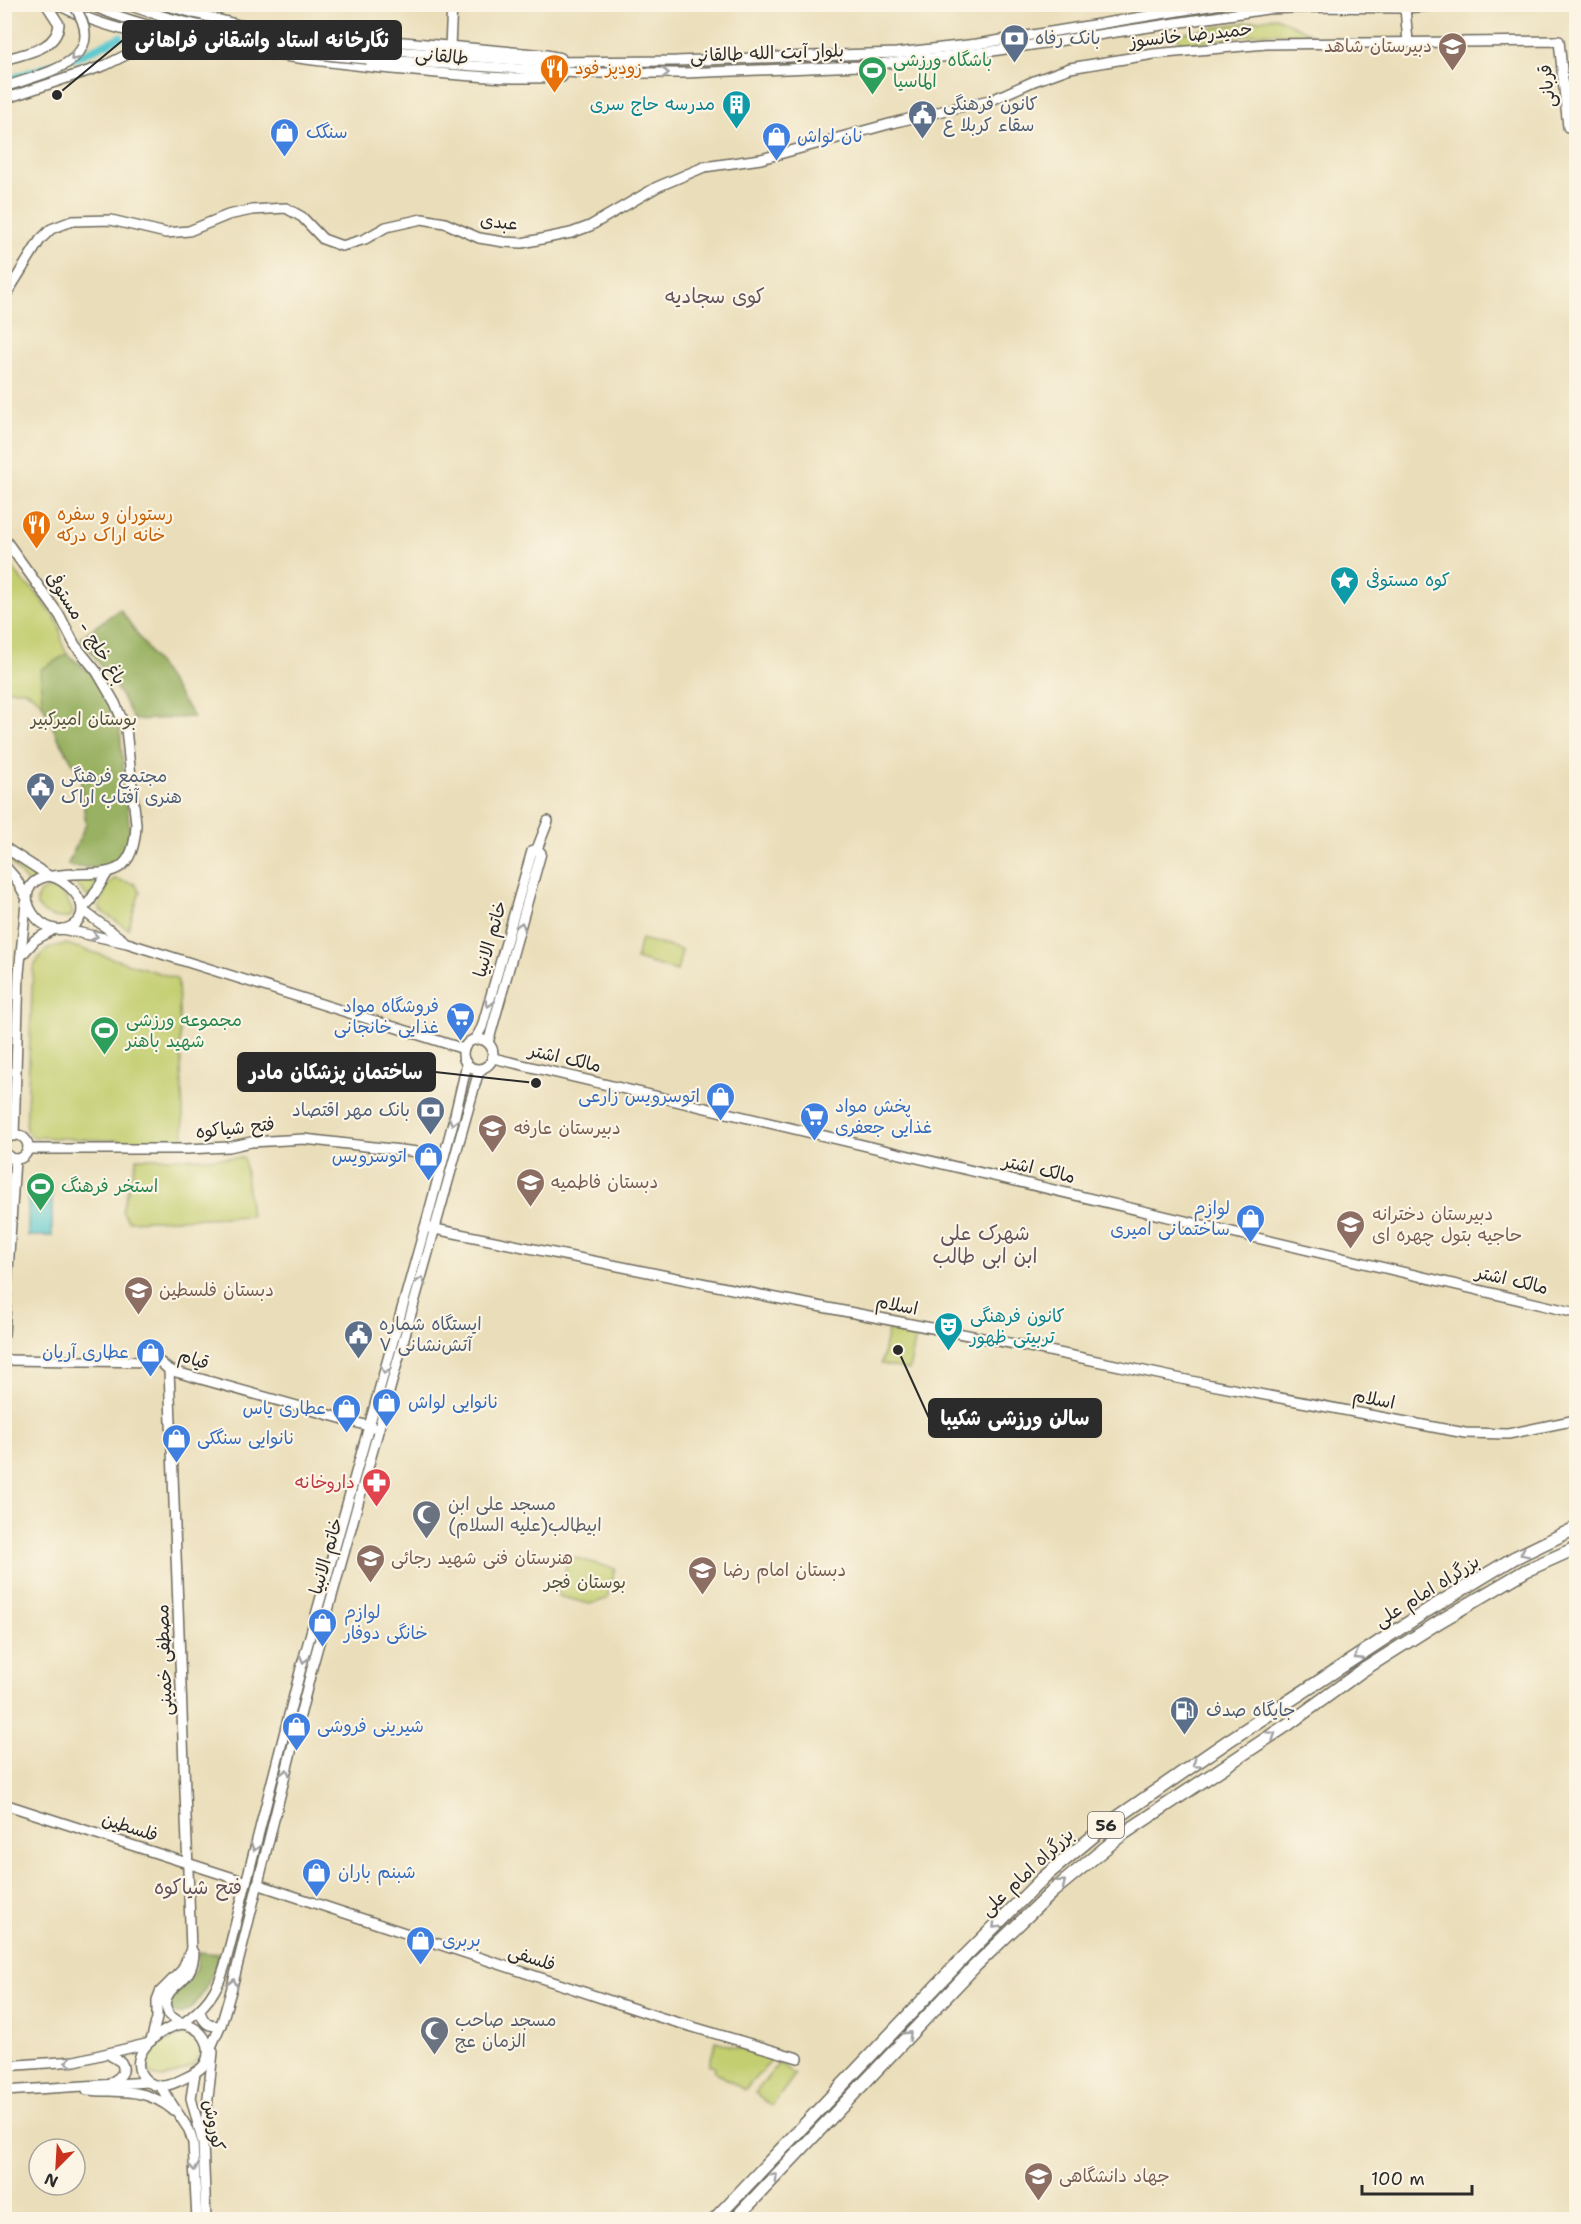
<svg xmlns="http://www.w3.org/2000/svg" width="1581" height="2224" viewBox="0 0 1581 2224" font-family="'Shantell Sans','Playpen Sans Arabic',sans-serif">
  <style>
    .green { fill: #c2ce70; stroke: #767c4e; stroke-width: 1.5 }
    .forest { fill: #99b162; stroke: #626e46; stroke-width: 1.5 }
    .water { fill: #5ac8ce; stroke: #427a7c; stroke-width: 1.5 }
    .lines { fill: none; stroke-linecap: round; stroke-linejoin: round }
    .canal { stroke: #5ac8ce; stroke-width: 8 }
    .secondary-casing { stroke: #6e6a5d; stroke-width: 12 }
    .highway-casing { stroke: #6e6a5d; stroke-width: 15 }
    .secondary { stroke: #fff; stroke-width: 9 }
    .highway { stroke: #fff; stroke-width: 12 }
    .secondary-bridge-casing { stroke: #6e6a5d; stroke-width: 12; stroke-linecap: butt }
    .secondary-bridge { stroke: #fff; stroke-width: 9 }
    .oneway { stroke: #a0a0a0 }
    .labels { text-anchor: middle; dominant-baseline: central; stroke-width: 4.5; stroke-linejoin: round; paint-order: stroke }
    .shield { fill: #fcf5e5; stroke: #6a6863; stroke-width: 1.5 }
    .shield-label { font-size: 16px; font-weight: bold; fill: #2b2b2b }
    .street-label { font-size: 18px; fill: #2b2b2b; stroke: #fcf5e5 }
    .service-label { font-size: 18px; fill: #4e5e75; stroke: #fcf5e5; text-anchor: start }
    .education-label { font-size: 18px; fill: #785e54; stroke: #fcf5e5; text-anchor: start }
    .leisure-label { font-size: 18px; fill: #27864d; stroke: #fcf5e5; text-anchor: start }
    .food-label { font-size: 18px; fill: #c56008; stroke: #fcf5e5; text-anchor: start }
    .culture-label { font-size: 18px; fill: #0d838f; stroke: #fcf5e5; text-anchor: start }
    .shop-label { font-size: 18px; fill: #366cbe; stroke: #fcf5e5; text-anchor: start }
    .park-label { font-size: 18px; fill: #51543c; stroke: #fcf5e5 }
    .health-label { font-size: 18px; fill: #be3a42; stroke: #fcf5e5; text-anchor: end }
    .worship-label { font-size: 18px; fill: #5b616d; stroke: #fcf5e5; text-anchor: start }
    .neighbourhood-label { font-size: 20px; fill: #63535c; stroke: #fcf5e5 }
    .leader { fill: none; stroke: #2b2b2b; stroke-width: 2 }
    .callout-dot { fill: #2b2b2b; stroke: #fcf5e5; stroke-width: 2 }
    .callout { fill: #2b2b2b; stroke: #2b2b2b; stroke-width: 2 }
    .callout-label { font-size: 20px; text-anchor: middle; font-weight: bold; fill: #fff }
  </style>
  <rect width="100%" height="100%" fill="#fcf5e5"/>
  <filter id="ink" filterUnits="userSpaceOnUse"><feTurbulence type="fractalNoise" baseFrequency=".0167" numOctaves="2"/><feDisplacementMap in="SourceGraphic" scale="12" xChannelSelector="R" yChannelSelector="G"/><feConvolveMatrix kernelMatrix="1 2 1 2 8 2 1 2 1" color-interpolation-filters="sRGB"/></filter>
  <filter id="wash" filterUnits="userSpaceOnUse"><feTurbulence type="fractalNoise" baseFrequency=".008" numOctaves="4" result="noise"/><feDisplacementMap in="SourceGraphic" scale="24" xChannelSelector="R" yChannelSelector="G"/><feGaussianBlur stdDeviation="1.35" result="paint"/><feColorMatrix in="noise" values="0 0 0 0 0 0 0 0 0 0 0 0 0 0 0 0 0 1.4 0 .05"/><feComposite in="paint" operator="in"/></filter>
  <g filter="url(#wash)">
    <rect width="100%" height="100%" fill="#eadeba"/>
    <!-- green -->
    <g class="green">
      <polygon points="1276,17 1313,35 1263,33 1180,45 1177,34"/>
      <polygon points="4,554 22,581 35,591 59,624 63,646 67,654 90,672 121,738 72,867 68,864 86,824 80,775 57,736 42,703 33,695 24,690 5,690"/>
      <polygon points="4,856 40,877 29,884"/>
      <polygon points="70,878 101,878 89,898"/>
      <polygon points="114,879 135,884 140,892 128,929 101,911 99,906 107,886"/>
      <path d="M51,888C62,892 70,902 73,913L69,918C57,919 45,916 37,906V898L40,892Z"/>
      <polygon points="641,939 682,950 677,971 636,959"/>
      <path d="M66,944L175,978L178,981L184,1143L33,1137L26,1131L33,969C42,950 46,947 66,944Z"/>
      <polygon points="137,1158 244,1158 251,1216 128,1221 122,1211"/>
      <polygon points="888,1330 916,1336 909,1370 881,1364"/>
      <polygon points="569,1556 615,1569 607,1599 590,1604 558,1596"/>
      <path d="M181,2036C194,2036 206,2048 197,2061C193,2066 187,2069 181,2071C168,2078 152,2084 146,2065C146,2048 166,2041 181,2036Z"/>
      <polygon points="716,2041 773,2059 744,2090 714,2071 715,2067 709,2065"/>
      <polygon points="779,2063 795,2075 772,2106 755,2093"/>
    </g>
    <!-- forest -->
    <g class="forest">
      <polygon points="120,609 194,717 134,720 122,697 81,637"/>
      <polygon points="67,654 98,680 119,722 130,834 126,852 114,867 72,867 68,864 86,824 80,775 57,736 42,703 40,670"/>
      <path d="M198,1952L220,1954C214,1971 198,2016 176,2014L170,2007C172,1983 201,1982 198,1952Z"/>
    </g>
    <!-- water -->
    <rect class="water" x="28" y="1188" width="24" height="48"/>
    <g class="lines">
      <!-- canal -->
      <g class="canal">
        <path d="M439,4C457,11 478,11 496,4"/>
        <polyline points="75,58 120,37"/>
        <polyline points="4,81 64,61"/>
      </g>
    </g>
  </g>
  <g filter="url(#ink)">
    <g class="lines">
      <defs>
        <g id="secondary">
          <path d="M57,4C106,31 163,39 218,47C272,55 326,62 381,68C440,73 502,81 562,77"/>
          <polyline points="160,4 239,25 282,31 546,55 561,58"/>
          <polyline points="1405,8 1408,42"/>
          <polyline points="450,47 452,4"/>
          <polyline points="367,49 544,62 676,61 896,53 977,44 1221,4"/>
          <polyline points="367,59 580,73 684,73 860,66 986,52 1267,9 1319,7 1405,8 1455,4"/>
          <path d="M4,60C25,53 57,50 59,24L46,4"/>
          <polyline points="4,99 106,65 140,48 169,42"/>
          <polyline points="4,298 40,240 51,229 72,221 111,220 166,233 189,231 228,215 252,210 286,208 302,217 323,239 342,246 365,239 386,227 422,219 445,223 479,238 504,242 522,243 571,233 590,226 657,187 704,167 761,159 900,121 994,99 1034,81 1070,68 1154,54 1266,44 1559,41 1568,127 1576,127"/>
          <path d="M4,538L60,616L75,645L97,672L115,703L126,729L136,824C134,887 98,869 53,876"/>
          <polyline points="4,847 49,876"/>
          <polyline points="4,865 16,879 26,897"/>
          <path d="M49,876C67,879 94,906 76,923C45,950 0,885 49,876Z"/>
          <polyline points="83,908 90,901 108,872"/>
          <polyline points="82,910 123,940"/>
          <polyline points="62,929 127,943 464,1049"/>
          <polyline points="21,956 35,940 54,929"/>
          <circle cx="478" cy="1054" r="15"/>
          <polyline points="475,1040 482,1027 532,851 537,849 548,821"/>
          <polyline points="488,1043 541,853 537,849"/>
          <polyline points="493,1058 1576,1313"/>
          <circle cx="16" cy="1147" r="12"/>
          <polyline points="14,1136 19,973 26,903"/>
          <polyline points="28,1149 186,1149 229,1147 251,1142 304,1139 444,1155"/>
          <polyline points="425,1227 776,1298 1030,1347 1196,1382 1433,1427 1465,1433 1508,1434 1576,1420"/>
          <polyline points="4,1334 15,1159"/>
          <polyline points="4,1360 160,1362 169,1370 372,1427"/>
          <path d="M169,1370L191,1949L194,1954C192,1985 168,1982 165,2004L169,2015L182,2024C205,2007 217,1993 225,1965L301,1668L425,1227L454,1119L467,1064"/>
          <polyline points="4,1804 246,1882"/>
          <polyline points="257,1884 659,2017 798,2058"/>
          <path d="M200,2011C203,2022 209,2028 221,2025"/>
          <path d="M182,2024C201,2026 216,2046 204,2065C199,2072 189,2076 181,2080C174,2083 167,2087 159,2086C152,2085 145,2081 141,2074C129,2051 163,2027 182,2024Z"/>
          <polyline points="151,2041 157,2018 157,2000 160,1992 182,1970 191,1949"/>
          <path d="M108,2054L121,2062C127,2072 120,2077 112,2082"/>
          <polyline points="208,2054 222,2022 231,1991 313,1664 478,1074 482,1069"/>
          <polyline points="4,2066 75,2061 146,2044"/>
          <polyline points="195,2073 191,2098 203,2143 206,2220"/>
          <polyline points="160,2086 189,2130 193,2143 197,2220"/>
          <path d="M87,2090C121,2093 145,2087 173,2110"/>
          <polyline points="4,2091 148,2082"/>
          <polyline points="204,2134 213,2052"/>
        </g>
        <g id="highway">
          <polyline points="714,2220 965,1956 1043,1878 1108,1824 1228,1741 1428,1610 1514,1558 1576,1528"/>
          <polyline points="734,2220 975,1966 1053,1891 1120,1836 1290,1723 1363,1670 1442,1620 1527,1570 1576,1548"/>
        </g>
      </defs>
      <!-- secondary casing -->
      <use href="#secondary" class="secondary-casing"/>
      <!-- highway casing -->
      <use href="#highway" class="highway-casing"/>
      <!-- secondary -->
      <use href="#secondary" class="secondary"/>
      <!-- highway -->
      <use href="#highway" class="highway"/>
      <defs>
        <g id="secondary-bridge">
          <path d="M88,4C171,41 277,50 367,59"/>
          <path d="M126,4C203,33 286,41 367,49"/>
          <path d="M4,87C44,73 113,62 73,4"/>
        </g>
      </defs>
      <!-- secondary-bridge casing -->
      <use href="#secondary-bridge" class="secondary-bridge-casing"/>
      <!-- secondary-bridge -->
      <use href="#secondary-bridge" class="secondary-bridge"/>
    </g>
    <!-- one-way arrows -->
    <defs><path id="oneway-chevron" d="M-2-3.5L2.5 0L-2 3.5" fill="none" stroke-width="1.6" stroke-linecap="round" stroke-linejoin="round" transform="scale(1.5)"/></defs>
    <g class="oneway">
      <use href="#oneway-chevron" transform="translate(74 57) rotate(132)"/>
      <use href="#oneway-chevron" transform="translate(665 73) rotate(-1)"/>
      <use href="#oneway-chevron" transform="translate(521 926) rotate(-74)"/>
      <use href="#oneway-chevron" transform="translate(94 936) rotate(12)"/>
      <use href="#oneway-chevron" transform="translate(489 1003) rotate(106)"/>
      <use href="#oneway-chevron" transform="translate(453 1121) rotate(104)"/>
      <use href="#oneway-chevron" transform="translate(421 1281) rotate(-75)"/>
      <use href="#oneway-chevron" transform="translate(385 1370) rotate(106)"/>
      <use href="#oneway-chevron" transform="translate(1524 1553) rotate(154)"/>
      <use href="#oneway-chevron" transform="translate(1358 1656) rotate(147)"/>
      <use href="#oneway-chevron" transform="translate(304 1659) rotate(105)"/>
      <use href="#oneway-chevron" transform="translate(1272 1735) rotate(-34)"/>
      <use href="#oneway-chevron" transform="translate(1196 1764) rotate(145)"/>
      <use href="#oneway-chevron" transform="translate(286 1773) rotate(-75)"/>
      <use href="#oneway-chevron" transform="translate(255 1847) rotate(105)"/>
      <use href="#oneway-chevron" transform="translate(1062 1883) rotate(-39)"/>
      <use href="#oneway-chevron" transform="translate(996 1925) rotate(135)"/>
      <use href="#oneway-chevron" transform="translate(233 1983) rotate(-76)"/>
      <use href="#oneway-chevron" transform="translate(908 2035) rotate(-46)"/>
      <use href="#oneway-chevron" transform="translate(69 2062) rotate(173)"/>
      <use href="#oneway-chevron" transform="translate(194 2167) rotate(86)"/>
      <use href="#oneway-chevron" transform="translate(774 2177) rotate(-47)"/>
    </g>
  </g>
  <!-- icons -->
  <defs>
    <symbol id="bank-pin" viewBox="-11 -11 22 30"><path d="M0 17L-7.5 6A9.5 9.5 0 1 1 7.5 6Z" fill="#5c6f8a" stroke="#fcf5e5"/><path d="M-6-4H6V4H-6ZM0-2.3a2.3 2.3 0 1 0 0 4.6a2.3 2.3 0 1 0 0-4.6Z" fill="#fff"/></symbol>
    <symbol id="school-pin" viewBox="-11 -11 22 30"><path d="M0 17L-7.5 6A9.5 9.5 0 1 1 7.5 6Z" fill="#8d6e63" stroke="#fcf5e5"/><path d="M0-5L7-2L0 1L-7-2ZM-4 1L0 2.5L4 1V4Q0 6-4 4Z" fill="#fff"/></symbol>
    <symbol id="restaurant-pin" viewBox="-11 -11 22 30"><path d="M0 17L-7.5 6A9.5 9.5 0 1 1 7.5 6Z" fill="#e8710a" stroke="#fcf5e5"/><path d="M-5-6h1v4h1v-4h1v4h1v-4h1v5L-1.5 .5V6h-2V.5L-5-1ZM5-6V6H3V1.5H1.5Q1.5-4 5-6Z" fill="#fff"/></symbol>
    <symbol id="stadium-pin" viewBox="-11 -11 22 30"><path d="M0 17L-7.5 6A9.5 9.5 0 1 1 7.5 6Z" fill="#2e9e5b" stroke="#fcf5e5"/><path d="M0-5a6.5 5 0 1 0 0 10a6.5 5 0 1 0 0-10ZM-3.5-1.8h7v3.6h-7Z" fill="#fff"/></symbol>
    <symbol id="building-pin" viewBox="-11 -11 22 30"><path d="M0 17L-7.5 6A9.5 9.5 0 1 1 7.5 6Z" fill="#0f9aa8" stroke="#fcf5e5"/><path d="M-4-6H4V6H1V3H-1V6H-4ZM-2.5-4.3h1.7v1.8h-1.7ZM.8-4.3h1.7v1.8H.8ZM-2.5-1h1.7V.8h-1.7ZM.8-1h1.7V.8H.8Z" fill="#fff"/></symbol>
    <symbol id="civic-pin" viewBox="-11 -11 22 30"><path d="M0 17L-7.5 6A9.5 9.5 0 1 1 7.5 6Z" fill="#5c6f8a" stroke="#fcf5e5"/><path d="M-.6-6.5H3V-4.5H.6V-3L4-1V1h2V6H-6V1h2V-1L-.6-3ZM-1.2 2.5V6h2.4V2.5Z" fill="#fff"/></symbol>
    <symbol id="shop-pin" viewBox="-11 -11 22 30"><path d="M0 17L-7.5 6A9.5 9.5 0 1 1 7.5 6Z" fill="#3f7fe0" stroke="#fcf5e5"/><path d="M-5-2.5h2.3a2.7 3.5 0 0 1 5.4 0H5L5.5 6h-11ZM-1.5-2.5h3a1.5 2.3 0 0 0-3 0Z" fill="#fff"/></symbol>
    <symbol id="sight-pin" viewBox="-11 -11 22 30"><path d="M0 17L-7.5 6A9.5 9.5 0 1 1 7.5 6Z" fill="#0f9aa8" stroke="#fcf5e5"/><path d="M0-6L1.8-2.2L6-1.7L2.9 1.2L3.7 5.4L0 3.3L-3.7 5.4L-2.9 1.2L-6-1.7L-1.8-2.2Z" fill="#fff"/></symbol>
    <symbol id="supermarket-pin" viewBox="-11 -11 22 30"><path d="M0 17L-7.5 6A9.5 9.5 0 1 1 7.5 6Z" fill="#3f7fe0" stroke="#fcf5e5"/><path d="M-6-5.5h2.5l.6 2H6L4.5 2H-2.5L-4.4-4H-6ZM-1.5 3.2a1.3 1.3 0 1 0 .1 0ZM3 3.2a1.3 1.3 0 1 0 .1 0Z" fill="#fff"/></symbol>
    <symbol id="theatre-pin" viewBox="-11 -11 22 30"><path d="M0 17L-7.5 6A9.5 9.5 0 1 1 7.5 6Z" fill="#0f9aa8" stroke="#fcf5e5"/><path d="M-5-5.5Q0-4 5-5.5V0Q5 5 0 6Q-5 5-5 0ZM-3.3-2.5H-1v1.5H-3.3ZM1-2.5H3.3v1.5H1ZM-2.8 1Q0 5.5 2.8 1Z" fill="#fff"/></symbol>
    <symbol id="pharmacy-pin" viewBox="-11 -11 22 30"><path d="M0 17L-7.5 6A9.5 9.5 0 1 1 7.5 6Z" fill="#e0444e" stroke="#fcf5e5"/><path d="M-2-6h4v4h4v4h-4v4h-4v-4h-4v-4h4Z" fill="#fff"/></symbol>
    <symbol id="mosque-pin" viewBox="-11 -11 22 30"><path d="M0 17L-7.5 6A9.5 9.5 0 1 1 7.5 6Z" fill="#6b7280" stroke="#fcf5e5"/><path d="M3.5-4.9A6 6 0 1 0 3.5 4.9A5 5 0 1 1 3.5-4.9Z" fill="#fff"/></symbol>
    <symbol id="fuel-pin" viewBox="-11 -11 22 30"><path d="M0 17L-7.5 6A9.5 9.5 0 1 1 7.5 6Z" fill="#5c6f8a" stroke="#fcf5e5"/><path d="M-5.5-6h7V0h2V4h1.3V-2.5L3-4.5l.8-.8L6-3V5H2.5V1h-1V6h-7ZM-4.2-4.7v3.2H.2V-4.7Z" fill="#fff"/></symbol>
    <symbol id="university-pin" viewBox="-11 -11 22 30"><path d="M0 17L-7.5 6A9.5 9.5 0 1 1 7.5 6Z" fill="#8d6e63" stroke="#fcf5e5"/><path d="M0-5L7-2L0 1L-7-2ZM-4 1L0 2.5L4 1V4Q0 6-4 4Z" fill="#fff"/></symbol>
  </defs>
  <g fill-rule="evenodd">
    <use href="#bank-pin" x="998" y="22" width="33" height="45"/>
    <use href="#school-pin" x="1436" y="30" width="33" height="45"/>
    <use href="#restaurant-pin" x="538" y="52" width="33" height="45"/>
    <use href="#stadium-pin" x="856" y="54" width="33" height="45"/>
    <use href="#building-pin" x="720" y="88" width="33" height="45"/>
    <use href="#civic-pin" x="906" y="98" width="33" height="45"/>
    <use href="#shop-pin" x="268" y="116" width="33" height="45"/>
    <use href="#shop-pin" x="760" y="120" width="33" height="45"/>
    <use href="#restaurant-pin" x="20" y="508" width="33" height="45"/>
    <use href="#sight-pin" x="1328" y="564" width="33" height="45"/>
    <use href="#civic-pin" x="24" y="770" width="33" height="45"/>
    <use href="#supermarket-pin" x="444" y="1000" width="33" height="45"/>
    <use href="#stadium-pin" x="88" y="1014" width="33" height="45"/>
    <use href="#shop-pin" x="704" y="1080" width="33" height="45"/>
    <use href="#bank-pin" x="414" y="1094" width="33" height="45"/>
    <use href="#supermarket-pin" x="798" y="1100" width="33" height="45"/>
    <use href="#school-pin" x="476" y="1112" width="33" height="45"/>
    <use href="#shop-pin" x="412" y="1140" width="33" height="45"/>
    <use href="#school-pin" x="514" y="1166" width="33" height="45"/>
    <use href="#stadium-pin" x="24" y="1170" width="33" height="45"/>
    <use href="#shop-pin" x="1234" y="1202" width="33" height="45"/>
    <use href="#school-pin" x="1334" y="1208" width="33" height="45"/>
    <use href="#school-pin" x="122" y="1274" width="33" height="45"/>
    <use href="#theatre-pin" x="932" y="1310" width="33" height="45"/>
    <use href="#civic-pin" x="342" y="1318" width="33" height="45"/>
    <use href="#shop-pin" x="134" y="1336" width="33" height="45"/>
    <use href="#shop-pin" x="370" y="1386" width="33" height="45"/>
    <use href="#shop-pin" x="330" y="1392" width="33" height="45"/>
    <use href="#shop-pin" x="160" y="1422" width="33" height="45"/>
    <use href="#pharmacy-pin" x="360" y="1466" width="33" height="45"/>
    <use href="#mosque-pin" x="410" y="1498" width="33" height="45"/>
    <use href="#school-pin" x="354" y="1542" width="33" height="45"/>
    <use href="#school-pin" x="686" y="1554" width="33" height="45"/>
    <use href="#shop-pin" x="306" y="1606" width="33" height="45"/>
    <use href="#fuel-pin" x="1168" y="1694" width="33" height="45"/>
    <use href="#shop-pin" x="280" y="1710" width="33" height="45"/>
    <use href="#shop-pin" x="300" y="1856" width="33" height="45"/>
    <use href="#shop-pin" x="404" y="1924" width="33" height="45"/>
    <use href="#mosque-pin" x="418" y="2014" width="33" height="45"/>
    <use href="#university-pin" x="1022" y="2160" width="33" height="45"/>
  </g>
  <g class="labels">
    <!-- shield labels -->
    <rect class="shield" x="1088" y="1812" width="36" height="26" rx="4.5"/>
    <g class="shield-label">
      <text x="1106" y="1825">56</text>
    </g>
    <!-- street labels -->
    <g class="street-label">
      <text transform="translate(1191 35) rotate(-6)">حمیدرضا خانسوز</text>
      <text transform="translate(767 53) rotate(-2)">بلوار آیت الله طالقانی</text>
      <text transform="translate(442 56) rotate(5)">طالقانی</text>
      <text transform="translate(1547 86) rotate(-96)">قربانی</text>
      <text transform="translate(499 222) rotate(7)">عبدی</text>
      <text transform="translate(86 628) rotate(57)">باغ خلج - مستوفی</text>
      <text transform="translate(490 939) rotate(-74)">خاتم الانبیا</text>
      <text transform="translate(565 1058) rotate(13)">مالک اشتر</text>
      <text transform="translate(235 1128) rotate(-6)">فتح شیاکوه</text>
      <text transform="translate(1039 1169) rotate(13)">مالک اشتر</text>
      <text transform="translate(1512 1280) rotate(13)">مالک اشتر</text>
      <text transform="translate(897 1305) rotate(11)">اسلام</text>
      <text transform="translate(194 1359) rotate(19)">قیام</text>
      <text transform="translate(1374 1399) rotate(11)">اسلام</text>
      <text transform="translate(326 1556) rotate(-74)">خاتم الانبیا</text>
      <text transform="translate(1427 1591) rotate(-32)">بزرگراه امام علی</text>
      <text transform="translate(164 1660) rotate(-92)">مصطفی خمینی</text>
      <text transform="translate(130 1827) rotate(18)">فلسطین</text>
      <text transform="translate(1027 1872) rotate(-43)">بزرگراه امام علی</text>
      <text transform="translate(532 1958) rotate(18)">فلسفی</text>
      <text transform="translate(214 2125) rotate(79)">کوروش</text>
    </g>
    <!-- service labels -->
    <g class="service-label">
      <text x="1035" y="38">بانک رفاه</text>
      <text x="943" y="104">کانون فرهنگی<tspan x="943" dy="21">سقاء کربلا ع</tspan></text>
      <text x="61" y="776">مجتمع فرهنگی<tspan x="61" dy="21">هنری آفتاب اراک</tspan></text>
      <text x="410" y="1110" text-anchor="end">بانک مهر اقتصاد</text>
      <text x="379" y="1324">ایستگاه شماره<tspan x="379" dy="21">۷ آتش‌نشانی</tspan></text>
      <text x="1206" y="1710">جایگاه صدف</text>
    </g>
    <!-- education labels -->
    <g class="education-label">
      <text x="1432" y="46" text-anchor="end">دبیرستان شاهد</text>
      <text x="514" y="1128">دبیرستان عارفه</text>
      <text x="551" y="1182">دبستان فاطمیه</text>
      <text x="1372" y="1214">دبیرستان دخترانه<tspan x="1372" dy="21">حاجیه بتول چهره ای</tspan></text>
      <text x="159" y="1290">دبستان فلسطین</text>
      <text x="391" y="1558">هنرستان فنی شهید رجائی</text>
      <text x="723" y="1570">دبستان امام رضا</text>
      <text x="1059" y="2176">جهاد دانشگاهی</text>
    </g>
    <!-- leisure labels -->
    <g class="leisure-label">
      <text x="893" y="60">باشگاه ورزشی<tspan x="893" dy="21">الماسیا</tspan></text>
      <text x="126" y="1020">مجموعه ورزشی<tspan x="126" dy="21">شهید باهنر</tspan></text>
      <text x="61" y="1186">استخر فرهنگ</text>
    </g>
    <!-- food labels -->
    <g class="food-label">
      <text x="575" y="68">زودپز فود</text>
      <text x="57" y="514">رستوران و سفره<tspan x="57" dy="21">خانه اراک درکه</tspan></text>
    </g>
    <!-- culture labels -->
    <g class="culture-label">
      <text x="715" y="104" text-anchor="end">مدرسه حاج سری</text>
      <text x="1366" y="580">کوه مستوفی</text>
      <text x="970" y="1316">کانون فرهنگی<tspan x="970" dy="21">تربیتی ظهور</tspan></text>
    </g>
    <!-- shop labels -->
    <g class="shop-label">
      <text x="306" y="132">سنگک</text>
      <text x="797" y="136">نان لواش</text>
      <text x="439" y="1006" text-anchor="end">فروشگاه مواد<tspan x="439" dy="21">غذایی خانجانی</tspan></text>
      <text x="700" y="1096" text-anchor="end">اتوسرویس زارعی</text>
      <text x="835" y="1106">پخش مواد<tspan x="835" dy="21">غذایی جعفری</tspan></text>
      <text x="407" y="1156" text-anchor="end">اتوسرویس</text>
      <text x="1230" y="1208" text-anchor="end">لوازم<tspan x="1230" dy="21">ساختمانی امیری</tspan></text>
      <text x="129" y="1352" text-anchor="end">عطاری آریان</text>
      <text x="408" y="1402">نانوایی لواش</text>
      <text x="326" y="1408" text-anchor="end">عطاری یاس</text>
      <text x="197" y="1438">نانوایی سنگکی</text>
      <text x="344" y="1612">لوازم<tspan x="344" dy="21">خانگی دوفار</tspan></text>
      <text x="317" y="1726">شیرینی فروشی</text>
      <text x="338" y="1872">شبنم باران</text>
      <text x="442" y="1940">بربری</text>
    </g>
    <!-- park labels -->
    <g class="park-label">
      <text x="84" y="719">بوستان امیرکبیر</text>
      <text x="585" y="1582">بوستان فجر</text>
    </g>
    <!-- health labels -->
    <g class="health-label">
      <text x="355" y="1482">داروخانه</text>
    </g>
    <!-- worship labels -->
    <g class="worship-label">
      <text x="448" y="1504">مسجد علی ابن<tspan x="448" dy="21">ابیطالب(علیه السلام)</tspan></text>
      <text x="455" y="2020">مسجد صاحب<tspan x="455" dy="21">الزمان عج</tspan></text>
    </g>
    <!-- neighbourhood labels -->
    <g class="neighbourhood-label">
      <text x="715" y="296">کوی سجادیه</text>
      <text x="985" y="1233">شهرک علی<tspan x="985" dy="23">ابن ابی طالب</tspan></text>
      <text x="198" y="1887">فتح شیاکوه</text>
    </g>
  </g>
  <!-- callouts -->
  <path class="leader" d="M57 95L123 40M536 1083L435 1072M898 1350L929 1418"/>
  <g class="callout-dot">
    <circle cx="57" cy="95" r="6"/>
    <circle cx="536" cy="1083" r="6"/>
    <circle cx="898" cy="1350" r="6"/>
  </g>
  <g class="callout">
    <rect x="123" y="21" width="278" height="38" rx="6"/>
    <rect x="238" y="1053" width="197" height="38" rx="6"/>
    <rect x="929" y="1399" width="172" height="38" rx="6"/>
  </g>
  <g class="callout-label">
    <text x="262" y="47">نگارخانه استاد واشقانی فراهانی</text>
    <text x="336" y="1079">ساختمان پزشکان مادر</text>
    <text x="1015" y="1425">سالن ورزشی شکیبا</text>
  </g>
  <!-- margin -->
  <rect width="1581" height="2224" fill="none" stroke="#fcf5e5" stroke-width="24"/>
  <!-- north arrow -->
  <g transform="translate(57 2167) rotate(204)"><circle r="28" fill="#fcf5e5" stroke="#a8a49b" stroke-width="1.5"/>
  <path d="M0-4.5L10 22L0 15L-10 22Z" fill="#c8321e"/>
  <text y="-9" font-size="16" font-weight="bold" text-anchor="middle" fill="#2b2b2b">N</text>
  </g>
  <!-- scale -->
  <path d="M1362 2185v9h110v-9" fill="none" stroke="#2b2b2b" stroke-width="3"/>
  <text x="1371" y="2185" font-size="18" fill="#2b2b2b" stroke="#fcf5e5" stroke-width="4.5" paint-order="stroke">100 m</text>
</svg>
